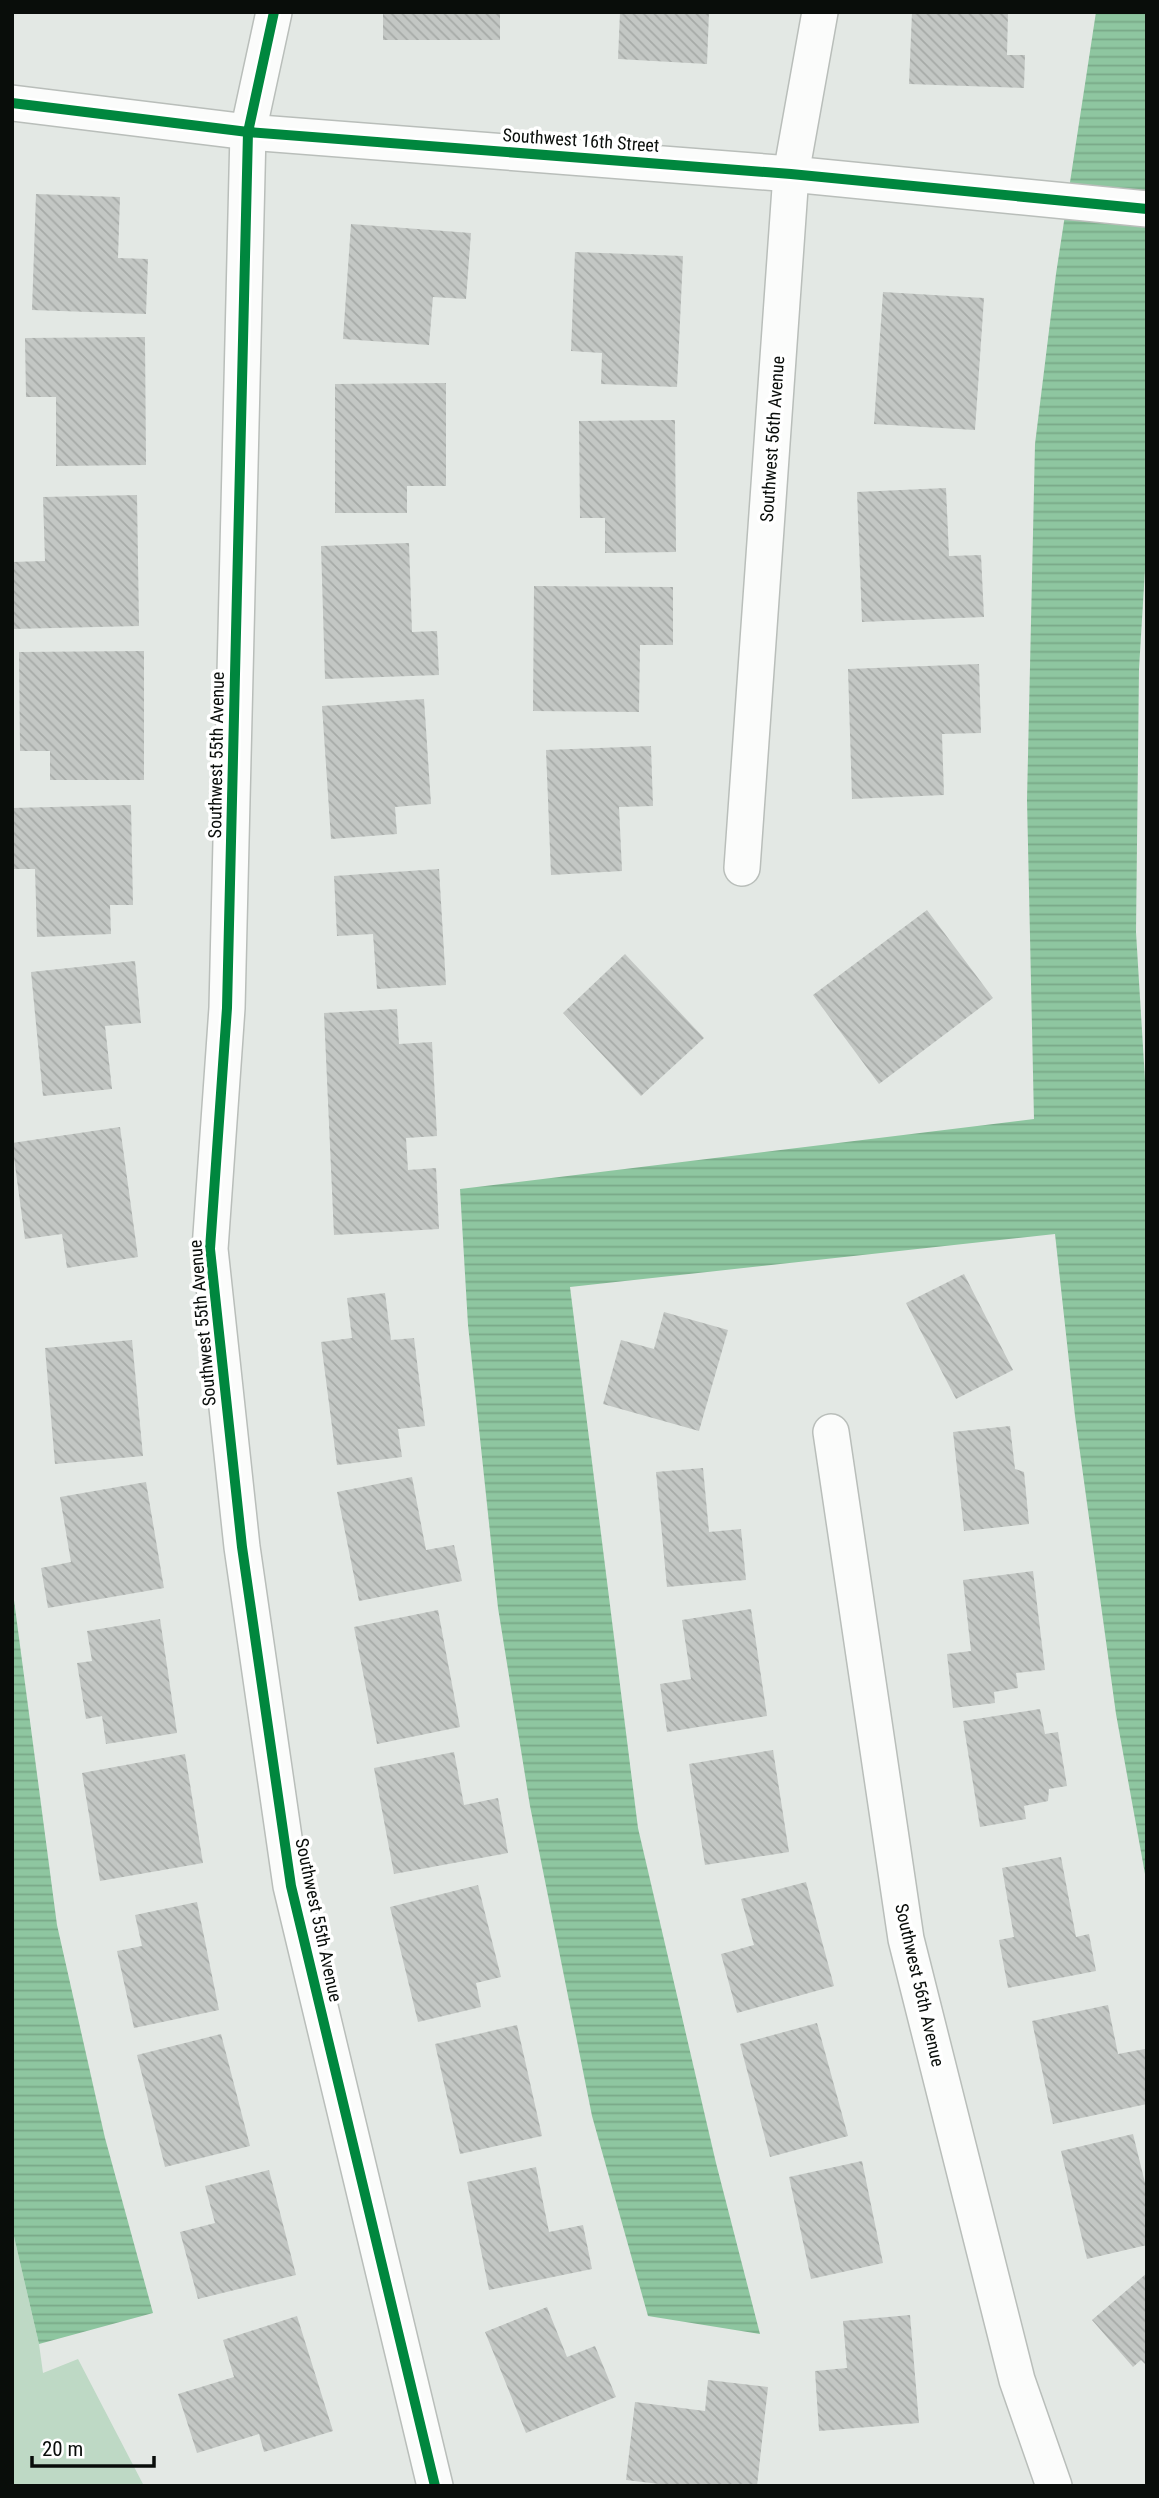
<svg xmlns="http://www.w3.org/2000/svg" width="1159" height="2498" viewBox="0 0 1159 2498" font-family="'Roboto Condensed',sans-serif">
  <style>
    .green { fill: #bed9c5 }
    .water { fill: url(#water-rules) }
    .building { fill: url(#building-back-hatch) }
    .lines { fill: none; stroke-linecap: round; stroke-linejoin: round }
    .minor-casing { stroke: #b9beba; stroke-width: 38 }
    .minor { stroke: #fbfcfb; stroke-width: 35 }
    .cycleway-casing { stroke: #fff; stroke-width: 15 }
    .cycleway { stroke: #00873e; stroke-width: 10 }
    .labels { text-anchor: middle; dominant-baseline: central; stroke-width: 7; stroke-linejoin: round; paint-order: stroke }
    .street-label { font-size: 18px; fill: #090d0a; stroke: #fff }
  </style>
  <defs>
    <pattern id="water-rules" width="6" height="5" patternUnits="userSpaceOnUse" patternTransform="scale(1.75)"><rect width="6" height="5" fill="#8ec6a0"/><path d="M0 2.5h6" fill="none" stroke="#79a988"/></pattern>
    <pattern id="building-back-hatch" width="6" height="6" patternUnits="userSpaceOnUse" patternTransform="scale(1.75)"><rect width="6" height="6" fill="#c3c7c4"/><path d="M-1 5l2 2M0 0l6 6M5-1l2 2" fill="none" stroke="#a6aaa7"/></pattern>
  </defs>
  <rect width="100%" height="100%" fill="#e3e8e4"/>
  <!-- green -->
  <polygon class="green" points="12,2228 39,2344 43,2373 78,2359 144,2486 12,2486"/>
  <!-- water -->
  <g class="water">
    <polygon points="1096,12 1147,12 1147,537 1139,669 1136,932 1147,1113 1147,1885 1116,1714 1075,1416 1055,1234 570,1287 638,1828 716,2163 760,2334 648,2316 592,2116 530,1806 498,1608 468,1325 460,1189 1034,1119 1027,800 1035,444 1056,274"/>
    <polygon points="12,1585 57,1925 105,2138 153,2313 39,2344 12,2228"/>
  </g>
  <!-- building -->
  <g class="building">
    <rect x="383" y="12" width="117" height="28"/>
    <polygon points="620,12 709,12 707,64 618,59"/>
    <polygon points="912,12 1008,12 1007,55 1025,55 1024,88 909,84"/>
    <polygon points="36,194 120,197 118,258 148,259 146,314 32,310"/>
    <polygon points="351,224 471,233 466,299 433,297 429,345 343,339"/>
    <polygon points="575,252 683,256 677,387 601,384 602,353 571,351"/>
    <polygon points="883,292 984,298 975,430 874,424"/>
    <polygon points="145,337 146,465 56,466 56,397 26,397 25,338"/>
    <polygon points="446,383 446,486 407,486 407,513 335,513 335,384"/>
    <polygon points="675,420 676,552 605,553 605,518 580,518 579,421"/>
    <polygon points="946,488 949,556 981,555 984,617 862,622 857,492"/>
    <polygon points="137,495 139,626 12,629 12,562 45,561 43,497"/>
    <polygon points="409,543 412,632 437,631 439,675 325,679 321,546"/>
    <polygon points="534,586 673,587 673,645 640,645 639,712 533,711"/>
    <polygon points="144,651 144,780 50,780 50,751 20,751 19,652"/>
    <polygon points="979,664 981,733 942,734 944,795 852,799 848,669"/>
    <polygon points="424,699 431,804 395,807 397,834 331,839 322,706"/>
    <polygon points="651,746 653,806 619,807 622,871 551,875 546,750"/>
    <polygon points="131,805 133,905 110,905 111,934 37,937 35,869 12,869 12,808"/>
    <polygon points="439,869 446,985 377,989 373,934 337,936 334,876"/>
    <polygon points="927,910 993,998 879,1084 813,995"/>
    <polygon points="625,954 704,1038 641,1096 563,1013"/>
    <polygon points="135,961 141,1023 105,1026 112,1089 43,1096 31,972"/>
    <polygon points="397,1009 399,1044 432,1042 437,1136 406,1138 408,1170 436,1168 439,1229 334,1235 324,1013"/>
    <polygon points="120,1127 138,1257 67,1268 62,1234 25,1239 12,1143"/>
    <polygon points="964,1274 1013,1370 956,1399 906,1303"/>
    <polygon points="385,1293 391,1340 414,1338 425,1426 398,1429 402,1457 337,1465 321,1342 352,1338 347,1298"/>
    <polygon points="664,1312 728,1330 699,1431 603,1404 621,1340 654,1349"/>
    <polygon points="132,1340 143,1456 55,1464 45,1348"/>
    <polygon points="1010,1426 1015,1469 1024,1472 1029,1524 964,1531 953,1432"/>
    <polygon points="703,1468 709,1532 741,1529 746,1580 667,1587 656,1472"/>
    <polygon points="412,1477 426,1550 454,1545 462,1581 359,1601 337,1492"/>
    <polygon points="146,1482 164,1588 48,1608 41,1568 71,1562 60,1497"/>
    <polygon points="1033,1571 1045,1670 1016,1673 1018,1688 994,1692 995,1703 953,1708 947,1654 971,1651 963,1580"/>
    <polygon points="751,1609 767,1716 667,1732 660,1684 691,1679 682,1620"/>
    <polygon points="438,1610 460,1727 377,1744 354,1627"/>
    <polygon points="160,1619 177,1733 106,1744 102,1716 86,1719 77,1663 92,1661 87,1631"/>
    <polygon points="1040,1709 1045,1734 1058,1732 1067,1786 1049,1789 1048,1801 1024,1806 1026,1819 980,1827 963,1721"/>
    <polygon points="773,1750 789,1852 705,1865 689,1764"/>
    <polygon points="454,1752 464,1805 498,1798 508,1853 394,1874 374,1768"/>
    <polygon points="185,1754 203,1863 100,1881 82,1773"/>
    <polygon points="1061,1857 1076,1937 1089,1934 1096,1971 1008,1988 999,1940 1014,1937 1002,1868"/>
    <polygon points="806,1882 834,1986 737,2013 721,1954 754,1945 741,1899"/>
    <polygon points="478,1885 501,1977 476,1983 481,2007 418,2022 390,1907"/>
    <polygon points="197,1902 219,2010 134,2028 117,1951 142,1946 135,1915"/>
    <polygon points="1108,2005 1118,2054 1145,2049 1147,2104 1053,2124 1032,2021"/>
    <polygon points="817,2023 848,2136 770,2157 740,2044"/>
    <polygon points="517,2025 542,2136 460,2154 435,2044"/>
    <polygon points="221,2034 250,2146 165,2167 137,2055"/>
    <polygon points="1133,2134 1147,2191 1147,2245 1087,2259 1061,2151"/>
    <polygon points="862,2161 883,2263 811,2279 789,2177"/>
    <polygon points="536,2167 549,2232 583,2225 592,2269 489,2290 467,2182"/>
    <polygon points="269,2170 296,2275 198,2299 180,2232 215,2223 205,2186"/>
    <polygon points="1147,2273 1147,2366 1141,2360 1133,2367 1092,2320"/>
    <polygon points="547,2307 567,2357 595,2346 616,2397 526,2433 485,2332"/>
    <polygon points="910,2315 919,2423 819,2431 815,2371 847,2368 843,2321"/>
    <polygon points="297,2316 333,2431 264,2452 259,2434 197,2453 178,2394 234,2377 223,2340"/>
    <polygon points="708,2380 768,2387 757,2486 676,2486 626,2480 635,2402 705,2411"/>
  </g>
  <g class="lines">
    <defs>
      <g id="minor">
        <polyline points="274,12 248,132 227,1008 210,1249 242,1547 291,1886 435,2486"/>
        <polyline points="12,103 248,132 791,174 1147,209"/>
        <polyline points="742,868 791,174 820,12"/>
        <polyline points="831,1432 906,1939 1017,2380 1054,2486"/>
      </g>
    </defs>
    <!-- minor casing -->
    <use href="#minor" class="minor-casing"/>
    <!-- minor -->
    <use href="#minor" class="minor"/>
    <defs>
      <g id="cycleway">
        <polyline points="274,12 248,132 227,1008 210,1249 242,1547 291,1886 435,2486"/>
        <polyline points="12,103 248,132 791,174 1147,209"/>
      </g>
    </defs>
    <!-- cycleway casing -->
    <use href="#cycleway" class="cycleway-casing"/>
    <!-- cycleway -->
    <use href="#cycleway" class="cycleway"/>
  </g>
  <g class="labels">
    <!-- street labels -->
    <g class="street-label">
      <text transform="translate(581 140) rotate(4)">Southwest 16th Street</text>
      <text transform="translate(772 439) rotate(-86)">Southwest 56th Avenue</text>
      <text transform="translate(216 755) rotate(-89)">Southwest 55th Avenue</text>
      <text transform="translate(202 1323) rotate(-95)">Southwest 55th Avenue</text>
      <text transform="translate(319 1920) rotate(78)">Southwest 55th Avenue</text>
      <text transform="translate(920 1985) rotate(77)">Southwest 56th Avenue</text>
    </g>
  </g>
  <!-- border -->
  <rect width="1159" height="2498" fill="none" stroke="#090d0a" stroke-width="28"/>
  <!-- scale -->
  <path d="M32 2456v10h122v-10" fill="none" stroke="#090d0a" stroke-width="3.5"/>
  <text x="42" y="2456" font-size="21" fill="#090d0a" stroke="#ffffff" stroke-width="5" paint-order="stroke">20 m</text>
</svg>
